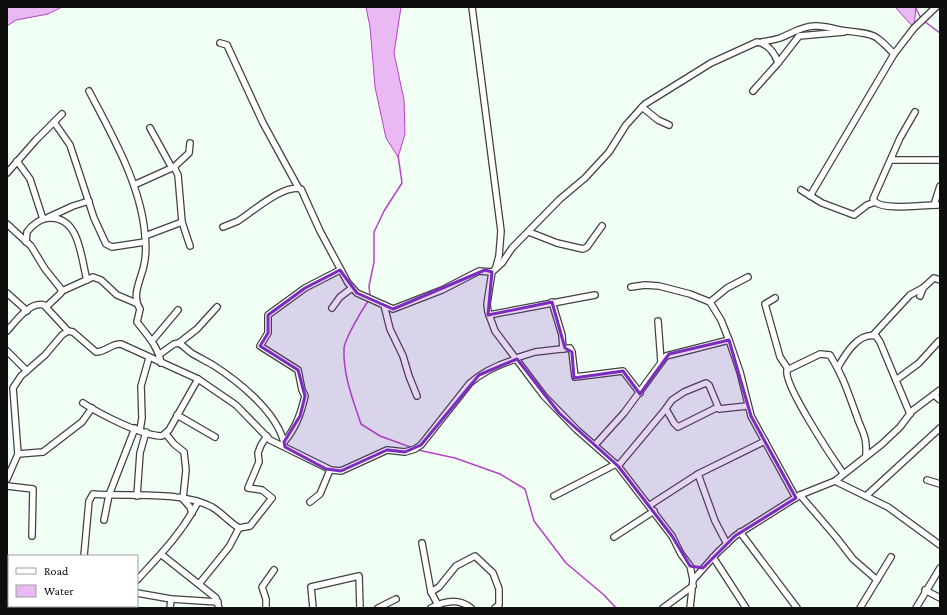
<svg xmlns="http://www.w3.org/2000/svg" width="947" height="615" viewBox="0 0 947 615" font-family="'Crimson Pro',serif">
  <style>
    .water { fill: #eab8f3; stroke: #b543c6 }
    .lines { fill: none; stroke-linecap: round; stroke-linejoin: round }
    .stream { stroke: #b543c6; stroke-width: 1.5 }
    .street-casing { stroke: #414141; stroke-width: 8 }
    .street { stroke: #fff; stroke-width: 5.5 }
    .marked { fill: #7b2cbf; fill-opacity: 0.2; stroke: #7b2cbf; stroke-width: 3; stroke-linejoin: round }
  </style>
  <rect width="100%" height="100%" fill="#f0fef4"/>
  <!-- water -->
  <g class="water">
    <polygon points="7,7 62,7 48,14 16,20 7,26"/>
    <polygon points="366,7 401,7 394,53 404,100 405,134 398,157 386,138 375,87 370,27"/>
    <polygon points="895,7 916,7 914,28"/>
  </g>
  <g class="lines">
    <!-- stream -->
    <g class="stream">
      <polyline points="915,7 921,18"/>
      <polyline points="924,21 940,33"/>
      <polyline points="370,296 369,286 374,262 374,232 384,211 402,183 398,155"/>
      <path d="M369,300C363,308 344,340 344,349C343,375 353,400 361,424L380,436L413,448"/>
      <polyline points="418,450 455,458 500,474 525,489 534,521 566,563 604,595 616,608"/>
    </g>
    <defs>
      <g id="street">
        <polyline points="472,7 501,231 499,256 496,267"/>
        <path d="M762,42C768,41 774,40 780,38C791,34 802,26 814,26C826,25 836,30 847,31C875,34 875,34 894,54"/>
        <polyline points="220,43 227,45 263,123 298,187"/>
        <polyline points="778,63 799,36 844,32"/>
        <path d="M89,91C112,135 141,185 145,235C146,244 146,256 144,265C141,280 131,295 140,309L137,322C147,335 158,346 161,363"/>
        <polyline points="642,107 658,120 669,125"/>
        <polyline points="54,122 70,145 94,218 106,244 112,247 145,242"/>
        <polyline points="150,128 172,168"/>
        <polyline points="892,160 940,160"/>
        <polyline points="17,161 30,179 43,219"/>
        <polyline points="174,167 178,175 182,222 190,246"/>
        <polyline points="7,173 36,140 62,114"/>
        <polyline points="134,185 174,167 189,153 190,143"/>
        <path d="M801,190L822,203L854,215L867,205L875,202C886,211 925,204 940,205"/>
        <polyline points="810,196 894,54 914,28 936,7"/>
        <polyline points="875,202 873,199 900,138 915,112"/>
        <polyline points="934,205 940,186"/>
        <polyline points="49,217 73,206 89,201"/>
        <polyline points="7,224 31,246 45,269 61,289 61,293 46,307"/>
        <path d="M223,227C228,225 233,223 238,221C252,212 285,183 301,189L320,231L348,283L357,293L393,309L442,290L479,271L492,272"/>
        <polyline points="529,232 557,243 583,249 587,247 602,226"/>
        <polyline points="145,236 182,222"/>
        <path d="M26,242L27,232C32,225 41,218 50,218C80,217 81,259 87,280"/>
        <polyline points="631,287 645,285 659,286 690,294 710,302 721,320 729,340 740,372 751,416 796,498"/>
        <polyline points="62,291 93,277 101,280 117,295 136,303"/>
        <polyline points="7,293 27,311"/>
        <polyline points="920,296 923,288 934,278 940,280"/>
        <polyline points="775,298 765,304 780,357 788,369"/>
        <polyline points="552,302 562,335 563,349"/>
        <polyline points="710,302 727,288 748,277"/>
        <polyline points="384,305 390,329 403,356 409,376 417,396"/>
        <polyline points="332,308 340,297 352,288"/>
        <polyline points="489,315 595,295"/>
        <polyline points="658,321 661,362"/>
        <path d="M7,331C16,321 30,301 44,305L68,331"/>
        <polyline points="873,335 910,295 923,288"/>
        <polyline points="152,341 178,310"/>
        <polyline points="179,343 197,329 217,307"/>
        <polyline points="7,351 27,371"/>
        <path d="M160,354L174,344L179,343C184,346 188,351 193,354C200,358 206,361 213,365C238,381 277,412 284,443"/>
        <polyline points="516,358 535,352 570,348 572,352 575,377 623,371 640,393"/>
        <path d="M838,367C845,355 858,332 876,336L880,342L910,414"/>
        <polyline points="896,380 919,363 939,341"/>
        <polyline points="934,395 940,400"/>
        <path d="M83,403C100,414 142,436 162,436L169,430L198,379"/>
        <polyline points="666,409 674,423 678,427 718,407"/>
        <polyline points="177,415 215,437"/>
        <polyline points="140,430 142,418 141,386 149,358"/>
        <polyline points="166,434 174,444 184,452 186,470 183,499 190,507 192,513"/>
        <path d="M284,442C296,428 301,413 305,396L302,390L298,370L260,346L268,333V315L305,288L340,270"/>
        <polyline points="595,445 624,413 666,356 729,340"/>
        <polyline points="18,454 43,452 82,422 92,408"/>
        <polyline points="618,466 664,411 672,400 684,392 706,383 709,385 719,409 747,406"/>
        <path d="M843,473C833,459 783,384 787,370L820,354L830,355C844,378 847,390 856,414C862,433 867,434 866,455"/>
        <polyline points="698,474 715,521 727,544"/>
        <path d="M7,479L18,454L13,388L21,376L45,355L62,335L68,331L73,332L96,352C106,352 112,343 121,344L198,379L236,405L270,440L331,470L341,471L387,450L405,452L415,449L421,445L470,383C484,371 499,364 517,359"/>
        <polyline points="927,480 940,484"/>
        <polyline points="835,481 888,507 940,545"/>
        <polyline points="7,486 33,489 32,536"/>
        <polyline points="800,495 836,537 853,559 877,580"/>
        <polyline points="137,496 140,453 146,432"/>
        <polyline points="554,496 616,464"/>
        <polyline points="866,496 940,428"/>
        <polyline points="310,502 320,494 330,470"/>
        <polyline points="650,505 698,474 765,441"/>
        <polyline points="104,520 109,495 135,428"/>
        <polyline points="740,532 797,608"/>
        <polyline points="614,537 654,511"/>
        <polyline points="422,543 431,592 439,587 456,566 475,556 493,573 499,589 499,605 495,608"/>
        <polyline points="162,555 216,598 219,608"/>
        <path d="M84,556L89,501L93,494C129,497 179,490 212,507C222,513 229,522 239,528L250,526L272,498L262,490L248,488L259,462L258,453L261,445L267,436"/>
        <polyline points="713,557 746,608"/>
        <path d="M137,580C161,554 181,534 198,502"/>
        <polyline points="693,580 717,553 735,536 800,495 835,481 882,444 900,427 912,411 940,390"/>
        <polyline points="199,584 229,547 239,528"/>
        <polyline points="925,590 940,598"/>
        <polyline points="431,592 438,605"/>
        <polyline points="137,593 171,599 218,602"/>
        <polyline points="11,606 26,608"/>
        <polyline points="86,608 114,608"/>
        <polyline points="123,608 124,606"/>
        <polyline points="170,608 171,599"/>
        <polyline points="266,608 266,599 262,587 274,570"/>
        <polyline points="313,608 311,587 359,576 360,608"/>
        <polyline points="378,608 396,599"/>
        <path d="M431,608C444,601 459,598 471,608"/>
        <polyline points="663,608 693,586"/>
        <path d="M690,608L693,580L690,566L681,554L672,536L618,466L577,430L544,396L495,331L488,312L487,304L492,272L502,263L512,248L560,199L585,178L609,152L626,125L645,104L711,63L757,42C767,43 775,53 778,63L753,91"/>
        <polyline points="860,608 891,557"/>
        <polyline points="916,608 940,568"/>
      </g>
    </defs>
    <!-- street casing -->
    <use href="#street" class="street-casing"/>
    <!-- street -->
    <use href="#street" class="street"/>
  </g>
  <!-- marked area -->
  <path class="marked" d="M340,270L357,293L393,309L485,270L492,272L488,315L552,302L565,348L572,352L574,378L623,371L640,394L669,354L729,340L751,416L796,498L735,536L703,568L690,566L672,536L618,466L559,413L517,359L479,375L421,445L405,452L387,450L341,471L326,469L285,447L284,442L300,416L305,396L298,370L260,346L268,333V315L305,288Z"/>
  <!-- border -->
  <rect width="947" height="615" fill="none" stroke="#0e0e0e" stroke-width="16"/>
  <!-- legend -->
  <rect x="8" y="555" width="130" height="52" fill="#ffffff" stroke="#9f9f9f"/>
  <rect x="16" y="568" width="20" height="6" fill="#ffffff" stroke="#9f9f9f"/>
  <text x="44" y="575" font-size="12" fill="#0e0e0e">Road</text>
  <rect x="16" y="585" width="20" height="12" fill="#eab8f3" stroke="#9f9f9f"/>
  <text x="44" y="595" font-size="12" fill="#0e0e0e">Water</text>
</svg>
